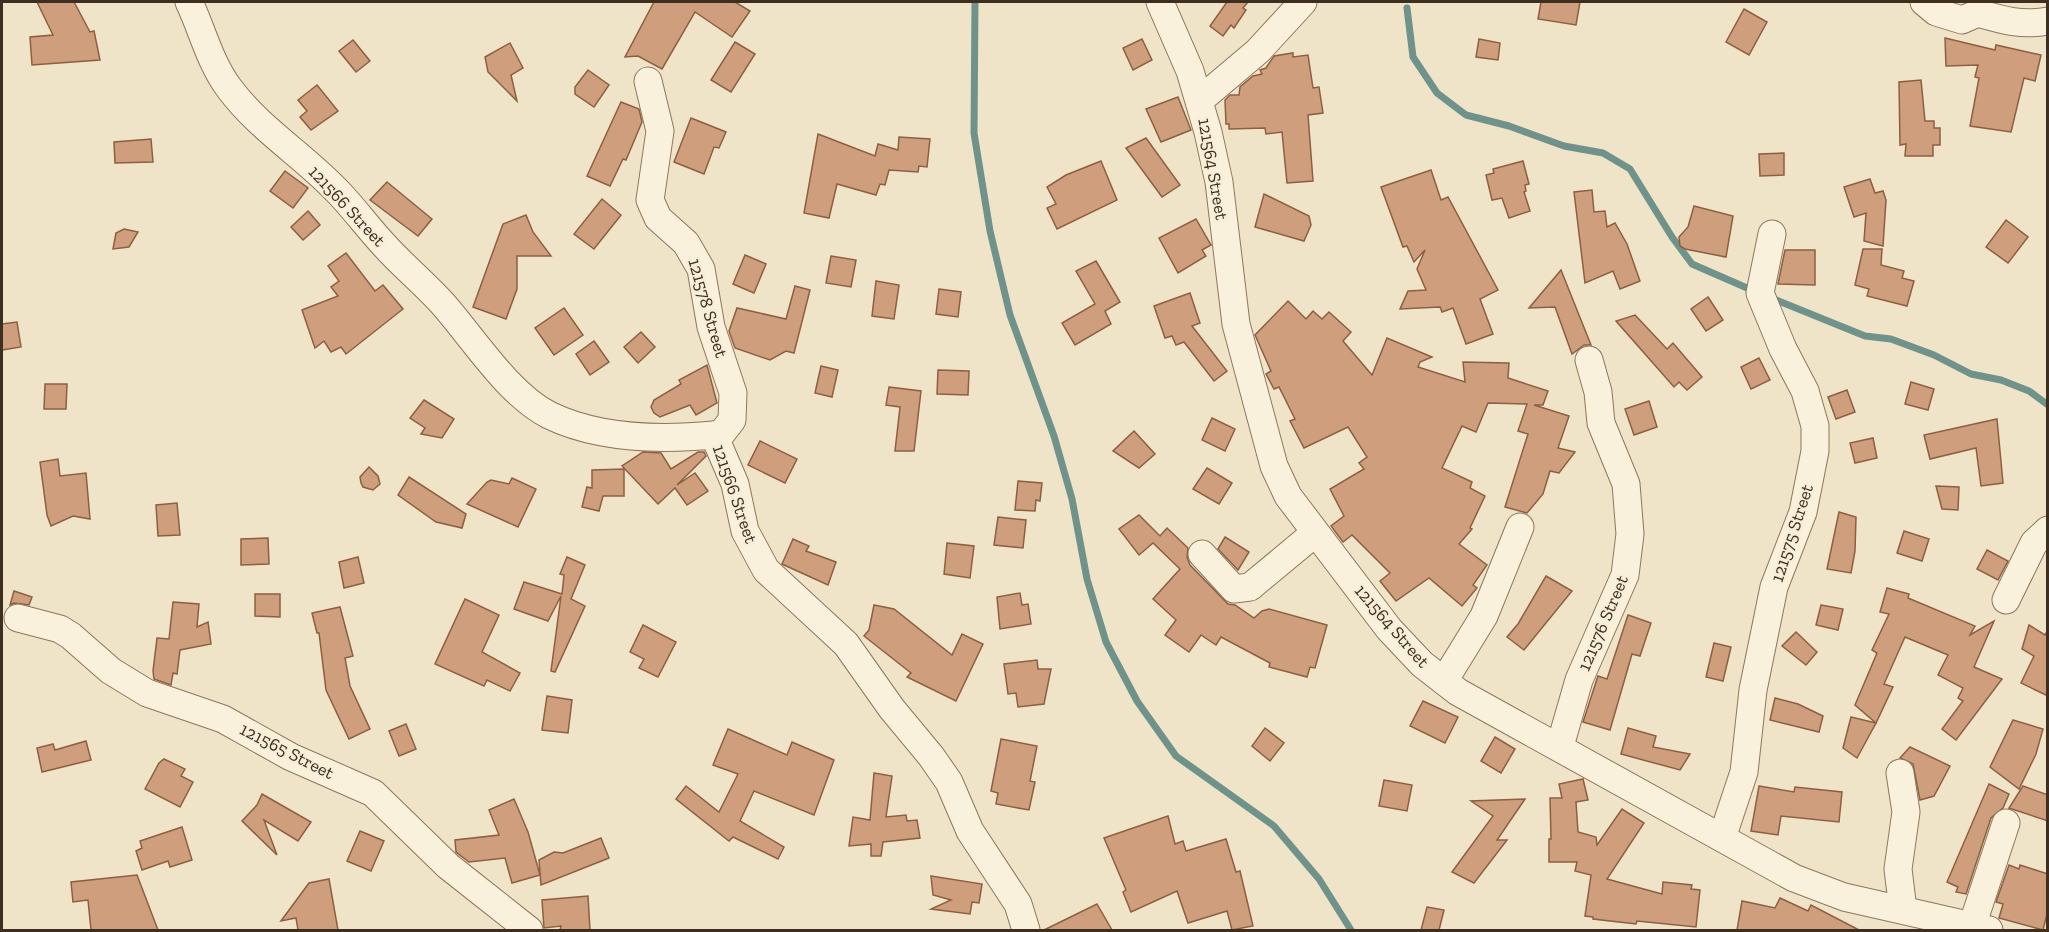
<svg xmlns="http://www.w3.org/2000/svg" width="2049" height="932" viewBox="0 0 2049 932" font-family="'Zilla Slab',serif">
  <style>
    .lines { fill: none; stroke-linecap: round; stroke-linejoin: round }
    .stream { stroke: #6f938a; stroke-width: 7 }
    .building { fill: #cf9f7d; stroke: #8d5f41; stroke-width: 1.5 }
    .minor-casing { stroke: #8d765c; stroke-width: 29 }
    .minor { stroke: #faf1dc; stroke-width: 27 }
    .labels { text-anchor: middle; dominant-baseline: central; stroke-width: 5; stroke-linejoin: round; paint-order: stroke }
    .street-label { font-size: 18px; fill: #3d2e20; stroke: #f7eed8 }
  </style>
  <rect width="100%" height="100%" fill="#f0e4c8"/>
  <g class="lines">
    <!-- stream -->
    <g class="stream">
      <polyline points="975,2 974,133 990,231 1010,315 1054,436 1072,499 1087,579 1106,642 1137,701 1176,756 1274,826 1319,879 1351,930"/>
      <polyline points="1407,8 1413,57 1437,93 1466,115 1509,126 1564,146 1603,153 1630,169 1672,237 1692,264 1754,291"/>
      <polyline points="1769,297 1865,336 1891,339 1934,355 1971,374 2001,380 2029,391 2048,405"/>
    </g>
  </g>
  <!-- building -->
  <g class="building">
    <polygon points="37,2 74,2 90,32 94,31 100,60 32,65 30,37 53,35"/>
    <polygon points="654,2 735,2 750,11 732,37 695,12 662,69 638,56 625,57"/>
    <polygon points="1227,2 1248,2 1243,8 1246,10 1234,28 1231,25 1223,36 1210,26"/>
    <polygon points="1541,2 1580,2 1576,25 1538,19"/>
    <polygon points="1744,9 1767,22 1749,55 1726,42"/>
    <polygon points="1945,38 1995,50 1996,45 2041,55 2035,81 2024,78 2011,132 1970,126 1979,78 1975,77 1978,65 1946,66"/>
    <polygon points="1142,39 1152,60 1133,70 1123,48"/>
    <polygon points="1479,39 1500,43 1498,60 1476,57"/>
    <polygon points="353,40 370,61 356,72 339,51"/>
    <polygon points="735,42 755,54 731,92 711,80"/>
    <polygon points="510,43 523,68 511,75 517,101 488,72 485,57"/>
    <polygon points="1293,53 1293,57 1308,55 1313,88 1319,87 1323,113 1308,115 1313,181 1287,183 1282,132 1266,134 1265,128 1229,129 1229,124 1226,124 1225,100 1230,95 1239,95 1240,87 1253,76 1262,74 1260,70 1266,68 1274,56"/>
    <polygon points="588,70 609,85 594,107 575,94 575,87"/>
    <polygon points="1921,80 1925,121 1934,121 1934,128 1940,128 1940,145 1933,145 1933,156 1905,156 1906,144 1900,145 1899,82"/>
    <polygon points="317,85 338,111 311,130 300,117 307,111 298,100"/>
    <polygon points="1178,97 1191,130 1161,142 1146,109"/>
    <polygon points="621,102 639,109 642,122 626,160 623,159 610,186 587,176"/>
    <polygon points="691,118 726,132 719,148 714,147 704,174 674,162"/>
    <polygon points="818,134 875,156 878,144 898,150 899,137 930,139 927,167 919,166 918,172 889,170 885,185 880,184 876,195 837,184 829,218 804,213"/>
    <polygon points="1146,138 1180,185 1162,197 1126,148"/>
    <polygon points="151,139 153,162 115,163 114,142"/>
    <polygon points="1784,153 1784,175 1760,176 1759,154"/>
    <polygon points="1101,161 1117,200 1057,229 1047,208 1056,204 1047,187 1066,175"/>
    <polygon points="1523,161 1529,184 1525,185 1526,191 1524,192 1530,211 1509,218 1502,198 1492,200 1486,175 1494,173 1493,169"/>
    <polygon points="1431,170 1441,200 1448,197 1498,290 1480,299 1493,334 1466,344 1453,308 1442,312 1440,307 1400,309 1408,291 1426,290 1417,269 1425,250 1414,262 1407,246 1403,247 1381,187"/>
    <polygon points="285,171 308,188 293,208 270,191"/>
    <polygon points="1870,179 1875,193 1883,191 1886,200 1883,246 1864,241 1866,213 1854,217 1844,187"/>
    <polygon points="387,182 432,219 418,236 370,200"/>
    <polygon points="1592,190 1594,212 1605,211 1607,227 1615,223 1627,244 1640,281 1620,289 1613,271 1585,283 1574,192"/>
    <polygon points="1264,194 1309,216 1311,225 1304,241 1255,227"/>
    <polygon points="602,199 621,215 594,249 574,234"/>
    <polygon points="1694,206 1733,216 1726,257 1685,249 1680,246 1679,237 1688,227"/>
    <polygon points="308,211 320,225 303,240 291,227"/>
    <polygon points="526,215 533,232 551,256 517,256 517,289 506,319 473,307 503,224"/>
    <polygon points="1196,219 1211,245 1202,250 1206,256 1178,273 1159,238"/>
    <polygon points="2006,220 2028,237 2008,263 1986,247"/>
    <polygon points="124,229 138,232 129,247 113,249 116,233"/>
    <polygon points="1863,249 1882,249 1881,265 1904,271 1902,278 1914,281 1907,306 1867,296 1869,289 1855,285"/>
    <polygon points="1785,250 1815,250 1815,285 1778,284"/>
    <polygon points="346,253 375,291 383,285 403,309 346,354 341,347 331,352 324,341 315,348 302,310 338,296 331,287 339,281 328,266"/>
    <polygon points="745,255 766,264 754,293 733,284"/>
    <polygon points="831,256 856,260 851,287 826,283"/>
    <polygon points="1096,261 1120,302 1105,311 1111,324 1075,345 1062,323 1095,304 1076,271"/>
    <polygon points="1561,270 1591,345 1584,345 1572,354 1555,307 1529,308"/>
    <polygon points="876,281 899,285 894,319 872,316"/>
    <polygon points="795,286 810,290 794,353 786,351 770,360 735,348 729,331 737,308 786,319"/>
    <polygon points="939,289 961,292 958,317 936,314"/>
    <polygon points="1190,293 1200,323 1192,326 1227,371 1214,381 1184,342 1176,345 1172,336 1165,338 1154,306"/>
    <polygon points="1708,297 1723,320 1706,331 1691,309"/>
    <polygon points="1288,301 1306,319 1313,311 1322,319 1329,312 1351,332 1343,341 1372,375 1387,338 1432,357 1420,362 1418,367 1465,382 1463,362 1509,363 1508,378 1548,391 1543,405 1534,405 1569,416 1558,448 1575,452 1559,473 1550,471 1543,494 1527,513 1505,507 1528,434 1518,431 1527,404 1488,403 1476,432 1462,426 1442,468 1472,482 1470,488 1485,496 1470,528 1472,529 1459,544 1487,565 1473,585 1477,588 1462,606 1429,578 1396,601 1380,581 1390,573 1352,535 1343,542 1331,526 1344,516 1330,489 1364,469 1359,463 1367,457 1348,427 1304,448 1290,421 1295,419 1279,387 1274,389 1266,374 1271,371 1255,335"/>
    <polygon points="564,308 583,335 554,355 535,328"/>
    <polygon points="1635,315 1667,349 1673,343 1702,377 1687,390 1679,382 1674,387 1616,321"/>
    <polygon points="17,322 21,347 2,350 2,324"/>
    <polygon points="641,332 655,347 638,363 624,347"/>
    <polygon points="594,341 609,362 590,375 576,354"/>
    <polygon points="1759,358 1770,380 1751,389 1741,367"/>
    <polygon points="707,365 717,403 696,415 690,405 660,417 654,413 651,407 654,400 681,384 679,380"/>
    <polygon points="821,366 838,370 832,397 815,393"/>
    <polygon points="938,370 969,371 968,395 937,394"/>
    <polygon points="1911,382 1934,389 1928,410 1905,404"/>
    <polygon points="45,384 67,384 66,409 44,409"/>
    <polygon points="889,387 921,391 914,451 895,451 900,407 886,405"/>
    <polygon points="1847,390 1855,412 1836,419 1828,397"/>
    <polygon points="424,400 454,419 442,438 421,434 425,428 410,418"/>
    <polygon points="1649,401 1657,427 1634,435 1625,409"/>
    <polygon points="1212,418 1235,429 1225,451 1202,440"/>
    <polygon points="1997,419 2003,483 1981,486 1976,448 1930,459 1924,435"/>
    <polygon points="1134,431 1155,454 1139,468 1113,451"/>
    <polygon points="1873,438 1877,458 1855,463 1850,443"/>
    <polygon points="760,441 797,459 785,483 748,465"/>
    <polygon points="643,452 661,453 671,469 698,452 704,452 706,456 677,485 695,473 708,491 687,505 675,488 658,504 622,466"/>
    <polygon points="58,459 60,476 86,473 90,519 73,516 51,526 47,515 40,462"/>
    <polygon points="369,467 378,476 380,484 373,490 363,487 361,483 360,477"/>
    <polygon points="1207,468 1232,483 1219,504 1193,489"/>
    <polygon points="624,469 624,496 603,496 599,511 582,507 587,487 592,488 592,470"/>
    <polygon points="409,477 466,514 462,528 436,522 398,495"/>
    <polygon points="512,478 536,489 518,527 467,504 487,482 491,480 509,484"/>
    <polygon points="1018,481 1042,483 1040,501 1036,500 1035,511 1015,510"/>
    <polygon points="1936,486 1959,487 1958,510 1942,509"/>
    <polygon points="177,503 180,535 158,536 156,505"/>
    <polygon points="1839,512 1856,517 1855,551 1851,573 1827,569"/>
    <polygon points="1139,515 1160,536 1167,528 1188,548 1187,557 1190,565 1228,604 1235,605 1254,618 1262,611 1269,609 1327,625 1315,668 1310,667 1307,677 1269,667 1270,663 1221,637 1216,645 1201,635 1189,652 1165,635 1176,620 1153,599 1180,569 1153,543 1139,555 1119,529"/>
    <polygon points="998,517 1026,520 1023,548 994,545"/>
    <polygon points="1904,531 1929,539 1922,561 1897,553"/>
    <polygon points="1225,537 1249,552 1238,570 1218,549"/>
    <polygon points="268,538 269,564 241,565 241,539"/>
    <polygon points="793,539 809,546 806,551 836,562 828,585 782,564"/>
    <polygon points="947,543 974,546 970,578 944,574"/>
    <polygon points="1987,550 2008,561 1998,580 1977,569"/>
    <polygon points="358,557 364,583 344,588 339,562"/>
    <polygon points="567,557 585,565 571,599 585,606 555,672 551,671 561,596 548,621 514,609 524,582 562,594 564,575 560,574"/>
    <polygon points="1546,576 1572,591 1524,650 1507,637 1518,624"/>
    <polygon points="1887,588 1909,594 1908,598 1975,626 1970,635 1994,621 1974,667 2002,679 1956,740 1942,729 1963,701 1958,698 1963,688 1938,675 1948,655 1905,637 1884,684 1893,687 1876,723 1855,705 1877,653 1872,650 1889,614 1880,612"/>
    <polygon points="14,591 32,597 29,605 14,603 10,605"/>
    <polygon points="1020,593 1022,605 1028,604 1031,624 1000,629 997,597"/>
    <polygon points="255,594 280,594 280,617 255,616"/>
    <polygon points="465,599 499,615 482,652 520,673 510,691 487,680 484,686 435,664"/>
    <polygon points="173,602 199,604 197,627 208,622 211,644 180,650 177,674 173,673 171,685 154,679 153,671 157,638 169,639"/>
    <polygon points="874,605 894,609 952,655 962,634 983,644 956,701 907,677 911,673 864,636 869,630"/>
    <polygon points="1821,605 1843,609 1838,630 1816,625"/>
    <polygon points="340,607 353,656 345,658 350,686 370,729 349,739 326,690 319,633 317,633 312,613"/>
    <polygon points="1628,615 1651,623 1640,656 1632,654 1610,730 1583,722 1598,676 1607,679"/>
    <polygon points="643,625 676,642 658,677 639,668 644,659 630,652"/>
    <polygon points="2029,625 2045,635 2048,630 2048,696 2021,683 2034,656 2022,649"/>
    <polygon points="1796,632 1817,652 1806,665 1782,646"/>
    <polygon points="1714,643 1731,647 1723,681 1706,677"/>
    <polygon points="1037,660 1038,669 1051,669 1044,704 1018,707 1016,693 1008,694 1004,664"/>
    <polygon points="547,696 572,700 568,733 542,730"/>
    <polygon points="1775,698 1798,704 1823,716 1819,732 1770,720"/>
    <polygon points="1423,701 1458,717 1445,743 1410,726"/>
    <polygon points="1851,717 1876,723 1857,758 1843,748"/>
    <polygon points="2013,720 2043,729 2036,754 2019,789 1990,767"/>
    <polygon points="406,724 416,749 399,756 389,731"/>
    <polygon points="1265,728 1284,743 1270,761 1252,746"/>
    <polygon points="1628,728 1656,736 1653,747 1690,754 1680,770 1621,754"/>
    <polygon points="728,729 787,755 792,742 834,760 814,815 754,791 740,821 784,847 778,859 733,837 729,841 676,799 686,786 719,812 738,774 713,765"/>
    <polygon points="1495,737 1515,749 1501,773 1481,761"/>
    <polygon points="1001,739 1037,746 1030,781 1035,782 1029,810 996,804 998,793 991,791"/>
    <polygon points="86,741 91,760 42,772 37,748 53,744 55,750"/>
    <polygon points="1910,747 1950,766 1934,796 1920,800 1913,764 1900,758"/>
    <polygon points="164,759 185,769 181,776 193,782 180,807 145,789 159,763"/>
    <polygon points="874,773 892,776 886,817 906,815 907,821 917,820 920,838 883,842 881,856 871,856 871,844 849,846 853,817 870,820"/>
    <polygon points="1583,779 1588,800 1576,802 1578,832 1596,837 1597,845 1622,809 1644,823 1607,879 1662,894 1663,882 1692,885 1691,889 1700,890 1696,927 1637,921 1636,924 1593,919 1593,917 1585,916 1591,875 1575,871 1577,862 1549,862 1549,839 1551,839 1550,798 1562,798 1559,784"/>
    <polygon points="1384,780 1412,785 1407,811 1379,806"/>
    <polygon points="1989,784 2009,794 2003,808 1991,818 1966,894 1956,892 1958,887 1947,882"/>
    <polygon points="1759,786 1794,792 1795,787 1842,792 1839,822 1781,816 1778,835 1751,831"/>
    <polygon points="2023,786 2048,795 2048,821 2009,808"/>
    <polygon points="262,794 311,822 298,841 264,820 277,855 242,821 257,805"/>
    <polygon points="514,799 528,832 540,875 512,883 505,858 469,862 456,852 455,840 499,835 489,810"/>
    <polygon points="1525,799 1497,840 1507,840 1474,883 1452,872 1493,816 1471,801"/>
    <polygon points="1168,816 1175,844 1183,841 1186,851 1226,839 1236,872 1240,871 1253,926 1232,930 1227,911 1188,923 1177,891 1131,912 1123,892 1126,890 1104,838"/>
    <polygon points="182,827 192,860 170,867 168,861 142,870 136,851 142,848 140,841"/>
    <polygon points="360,831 384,841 371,871 347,861"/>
    <polygon points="601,838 609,858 541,885 539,860 554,852 563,853"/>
    <polygon points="2009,865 2019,869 2020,865 2048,874 2048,910 2043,930 1999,918 2003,904 1996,902"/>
    <polygon points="137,875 158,930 91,930 88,900 73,902 71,882"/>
    <polygon points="931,876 982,884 979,903 972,902 970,914 931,909 951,900 933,895"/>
    <polygon points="329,879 338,930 298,930 296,918 281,921 309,883"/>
    <polygon points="588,896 590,930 560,930 561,926 544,928 542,900"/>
    <polygon points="1780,898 1808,911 1811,905 1859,930 1737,930 1742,901 1775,908"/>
    <polygon points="1097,904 1112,930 1044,930"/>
    <polygon points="1427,907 1444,910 1439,930 1421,930"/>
  </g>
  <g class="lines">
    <defs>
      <g id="minor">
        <path d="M189,2C202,29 210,63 229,88C260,130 305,156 340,194C356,211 369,229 385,246C403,266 424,283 443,304C473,338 508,394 549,415C598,439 661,440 714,435L722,433L732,420L733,393L711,327L701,269L686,243L658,218L650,200L660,131L648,81"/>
        <polyline points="1160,2 1190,71 1208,132 1219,182 1236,324 1274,466 1288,496 1389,629 1422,664 1458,692 1794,878 1844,897 1989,930"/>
        <path d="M1924,2L1936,12L1962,20L1978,13C2002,20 2022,26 2048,21"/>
        <polyline points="1200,100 1258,51 1303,2"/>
        <polyline points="714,435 735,484 745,531 766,570 846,644 892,709 931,756 949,782 970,831 1018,904 1026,930"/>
        <polyline points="1202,554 1234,589 1250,587 1315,533"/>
        <polyline points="2006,600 2034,543 2048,530"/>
        <polyline points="18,618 60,629 71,636 111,671 147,693 223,719 291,757 373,793 448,866 529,930"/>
        <polyline points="1444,681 1484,616 1520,527"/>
        <polyline points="1560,746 1579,680 1625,575 1630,534 1626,484 1601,423 1598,392 1589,360"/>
        <polyline points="1900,773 1906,812 1898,869 1903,910"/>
        <polyline points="1722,838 1744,772 1753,690 1774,587 1803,512 1815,451 1815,426 1805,391 1783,349 1760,293 1772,234"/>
        <polyline points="1972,926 2006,823"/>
      </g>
    </defs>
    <!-- minor casing -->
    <use href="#minor" class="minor-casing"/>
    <!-- minor -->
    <use href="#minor" class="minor"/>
  </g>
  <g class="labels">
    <!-- street labels -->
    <g class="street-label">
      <text transform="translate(1213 169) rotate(80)">121564 Street</text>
      <text transform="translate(347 206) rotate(47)">121566 Street</text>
      <text transform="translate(708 308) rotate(74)">121578 Street</text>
      <text transform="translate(735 494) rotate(71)">121566 Street</text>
      <text transform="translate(1792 533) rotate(-72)">121575 Street</text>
      <text transform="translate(1603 623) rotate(-67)">121576 Street</text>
      <text transform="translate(1392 626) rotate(49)">121564 Street</text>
      <text transform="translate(287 751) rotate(27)">121565 Street</text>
    </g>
  </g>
  <!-- border -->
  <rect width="2049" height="932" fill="none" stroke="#3d2e20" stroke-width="6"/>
</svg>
